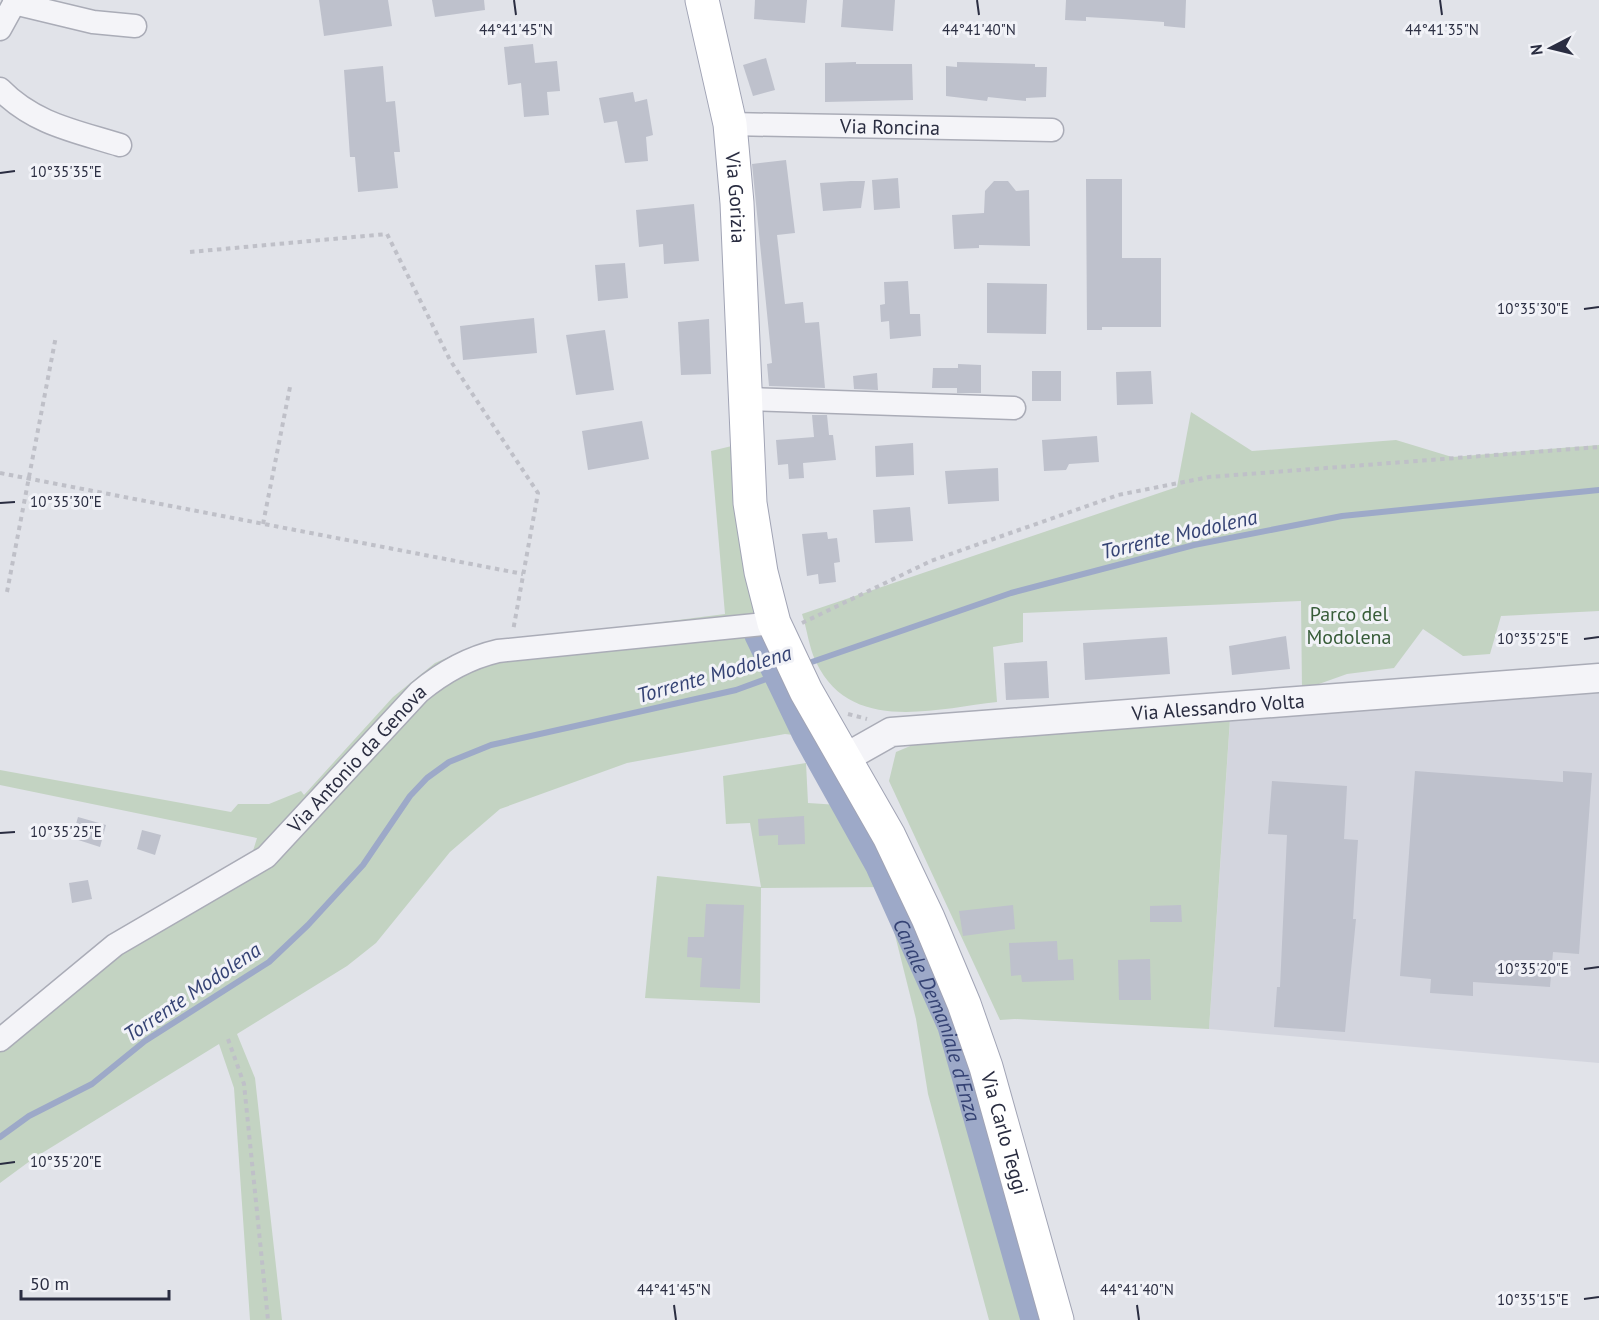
<svg xmlns="http://www.w3.org/2000/svg" width="1599" height="1320" viewBox="0 0 1599 1320" font-family="'PT Sans',sans-serif">
  <style>
    .built { fill: #d3d5de }
    .green { fill: #c3d3c2 }
    .lines { fill: none; stroke-linecap: round; stroke-linejoin: round }
    .stream { stroke: #9da9c8; stroke-width: 6 }
    .canal { stroke: #9da9c8; stroke-width: 21 }
    .building { fill: #bec1cc }
    .minor-casing { stroke: #aaacb7; stroke-width: 25 }
    .tertiary-casing { stroke: #aaacb7; stroke-width: 31 }
    .primary-casing { stroke: #a1a4b5; stroke-width: 35 }
    .path { stroke: #bfc0c8; stroke-width: 4; stroke-dasharray: 4.5 4.5; stroke-linecap: butt }
    .minor { stroke: #f4f4f8; stroke-width: 22 }
    .tertiary { stroke: #f4f4f8; stroke-width: 28 }
    .primary { stroke: #fff; stroke-width: 33 }
    .ticks { fill: none; stroke: #2a2d41; stroke-width: 2 }
    .labels { text-anchor: middle; dominant-baseline: central; stroke-width: 6; stroke-linejoin: round; paint-order: stroke }
    .street-label { font-size: 20px; fill: #2a2d41; stroke: #f1f2f7 }
    .park-label { font-size: 20px; fill: #375c38; stroke: #f1f2f7 }
    .water-label { font-size: 21px; font-style: italic; fill: #354374; stroke: #f1f2f7 }
    .ticks-label { font-size: 15px; text-anchor: middle; fill: #2a2d41; stroke: #f1f2f7; stroke-width: 6; stroke-linejoin: round; paint-order: stroke }
  </style>
  <rect width="100%" height="100%" fill="#e1e3e9"/>
  <!-- built -->
  <polygon class="built" points="1599,674 1599,1063 1209,1029 1231,706"/>
  <!-- green -->
  <g class="green">
    <path d="M1191,412L1252,451L1396,440L1452,457L1599,445V611L1501,616L1490,654L1463,656L1423,629L1394,668L1347,674L1302,690L1301,601L1023,613V642L993,647L997,702C934,709 850,734 816,662C809,648 807,629 802,614L1177,487Z"/>
    <polygon points="736,445 813,729 975,1081 1039,1320 989,1320 928,1094 916,1019 883,887 761,888 760,1003 645,998 657,876 761,887 750,823 726,824 723,776 806,763 808,803 839,805 803,736 785,734 627,763 500,809 450,852 376,943 347,966 237,1034 255,1078 282,1320 250,1320 234,1088 219,1044 34,1158 0,1183 0,1040 115,945 248,867 257,838 0,785 0,770 231,812 238,804 269,804 301,791 304,795 393,697 435,663 453,655 514,641 725,614 711,451"/>
    <polygon points="1230,719 1209,1029 1015,1019 1000,1020 889,781 896,752 915,744"/>
  </g>
  <g class="lines">
    <!-- stream -->
    <g class="stream">
      <polyline points="803,665 1011,593 1194,545 1342,516 1599,490"/>
      <polyline points="0,1137 29,1116 92,1084 145,1041 269,962 308,925 363,865 410,796 427,778 449,762 491,745 736,690 785,672"/>
    </g>
    <!-- canal -->
    <path class="canal" id="s1" d="M755,636L803,736L876,867L948,1027L1031,1320"/>
  </g>
  <!-- building -->
  <g class="building">
    <polygon points="319,0 388,0 392,26 324,36"/>
    <polygon points="432,0 484,0 485,10 435,17"/>
    <polygon points="755,0 807,0 805,23 754,19"/>
    <polygon points="843,0 895,0 893,31 841,27"/>
    <polygon points="1066,0 1186,0 1185,28 1164,26 1164,22 1122,19 1086,17 1086,21 1065,20"/>
    <polygon points="533,44 535,63 557,61 560,91 547,92 549,115 524,117 521,83 508,85 504,47"/>
    <polygon points="766,58 775,90 753,96 743,65"/>
    <polygon points="856,62 856,64 912,64 913,100 825,102 825,63"/>
    <polygon points="957,62 1035,64 1035,67 1047,67 1046,97 1026,98 1026,101 988,97 987,101 946,96 946,66 957,67"/>
    <polygon points="383,66 386,102 395,101 400,152 394,152 398,188 358,192 355,157 350,157 344,70"/>
    <polygon points="633,92 635,102 647,99 653,135 646,137 648,161 625,163 617,121 604,123 599,98"/>
    <polygon points="786,160 795,233 777,235 785,304 803,302 805,323 819,322 825,388 769,386 767,364 772,363 752,164"/>
    <polygon points="898,178 900,208 874,210 872,180"/>
    <polygon points="1086,179 1122,179 1122,258 1161,258 1161,327 1102,327 1102,330 1087,330"/>
    <polygon points="851,181 865,181 861,208 823,211 820,183"/>
    <polygon points="994,181 1008,181 1016,191 1029,190 1030,246 979,245 979,248 954,249 952,215 984,213 985,191"/>
    <polygon points="694,204 699,261 664,264 663,244 639,247 636,210"/>
    <polygon points="625,263 628,298 598,301 595,265"/>
    <polygon points="908,281 910,314 920,314 921,336 890,339 889,321 881,322 880,305 885,304 884,282"/>
    <polygon points="987,283 1047,284 1046,334 987,333"/>
    <polygon points="534,318 537,353 463,360 460,326"/>
    <polygon points="709,319 711,374 681,375 678,322"/>
    <polygon points="605,330 614,390 576,395 566,335"/>
    <polygon points="958,364 981,365 981,393 957,393 957,388 932,388 933,368 958,368"/>
    <rect x="1032" y="371" width="29" height="30"/>
    <polygon points="1151,371 1153,404 1117,405 1116,372"/>
    <polygon points="877,373 878,390 854,389 853,376"/>
    <polygon points="812,415 827,415 829,435 833,435 836,460 803,463 804,478 789,479 788,464 778,465 776,440 814,437"/>
    <polygon points="642,421 649,459 588,470 582,431"/>
    <polygon points="1097,436 1099,462 1069,464 1066,470 1044,471 1042,440"/>
    <polygon points="913,443 914,475 876,477 875,446"/>
    <polygon points="998,468 999,501 948,504 945,471"/>
    <polygon points="910,507 913,541 875,543 873,510"/>
    <polygon points="827,532 828,539 837,538 840,562 834,563 836,582 819,584 818,574 807,576 802,534"/>
    <polygon points="1286,636 1290,669 1232,675 1229,646"/>
    <polygon points="1167,637 1170,674 1085,680 1083,643"/>
    <polygon points="1047,661 1049,698 1006,700 1004,663"/>
    <polygon points="1415,771 1563,782 1563,771 1592,773 1579,954 1553,952 1550,987 1473,982 1473,996 1430,993 1431,979 1400,976"/>
    <polygon points="1272,781 1347,786 1344,839 1358,840 1353,919 1356,919 1345,1032 1274,1027 1277,987 1280,987 1287,835 1268,834"/>
    <polygon points="804,816 805,844 778,845 778,835 759,836 758,819"/>
    <polygon points="78,817 106,825 100,847 72,838"/>
    <polygon points="142,830 161,835 155,855 137,849"/>
    <polygon points="88,880 92,899 72,903 69,883"/>
    <polygon points="706,904 744,905 740,989 700,987 702,958 687,957 688,937 704,937"/>
    <polygon points="1013,905 1015,929 963,936 959,911"/>
    <polygon points="1181,905 1182,922 1150,922 1150,906"/>
    <polygon points="1057,941 1058,960 1073,959 1074,980 1022,982 1021,975 1011,976 1009,943"/>
    <polygon points="1150,959 1151,1000 1119,1000 1118,960"/>
  </g>
  <g class="lines">
    <defs>
      <g id="minor">
        <polyline points="14,3 93,22 135,26"/>
        <polyline points="0,29 16,0"/>
        <path d="M0,89C34,124 75,131 120,145"/>
        <path id="s2" d="M730,124L1052,130"/>
        <polyline points="747,399 1014,408"/>
        <path id="s3" d="M0,1040L115,945L266,857L419,692C443,672 468,658 498,651L774,623"/>
      </g>
      <g id="tertiary">
        <path id="s4" d="M845,758L891,732L1599,678"/>
      </g>
      <g id="primary">
        <path id="s5" d="M702,0L730,124L737,203L750,503L761,572L774,623L806,691L889,836L928,918L964,1004L986,1067L1057,1320"/>
      </g>
    </defs>
    <!-- minor casing -->
    <use href="#minor" class="minor-casing"/>
    <!-- tertiary casing -->
    <use href="#tertiary" class="tertiary-casing"/>
    <!-- primary casing -->
    <use href="#primary" class="primary-casing"/>
    <!-- path -->
    <g class="path">
      <polyline points="190,252 387,234 450,360 538,493 513,631"/>
      <polyline points="0,473 523,574"/>
      <polyline points="263,524 290,387"/>
      <polyline points="7,592 56,336"/>
      <polyline points="802,623 931,561 1118,495 1209,477 1599,447"/>
      <polyline points="848,714 867,719"/>
      <polyline points="228,1039 244,1084 268,1320"/>
    </g>
    <!-- minor -->
    <use href="#minor" class="minor"/>
    <!-- tertiary -->
    <use href="#tertiary" class="tertiary"/>
    <!-- primary -->
    <use href="#primary" class="primary"/>
  </g>
  <!-- ticks -->
  <path class="ticks" d="M514,0L516,15M977,0L979,15M1440,0L1442,15M0,173L15,171M1584,309L1599,307M0,503L15,502M1584,639L1599,637M0,833L15,832M1584,969L1599,967M0,1164L15,1162M1584,1299L1599,1297M674,1305L676,1320M1137,1305L1139,1320"/>
  <g class="labels">
    <!-- street labels -->
    <g class="street-label">
      <text stroke="none"><textPath href="#s2" startOffset="160">Via Roncina</textPath></text>
      <text stroke="none"><textPath href="#s5" startOffset="201">Via Gorizia</textPath></text>
      <text stroke="none"><textPath href="#s4" startOffset="381">Via Alessandro Volta</textPath></text>
      <text stroke="none"><textPath href="#s3" startOffset="458">Via Antonio da Genova</textPath></text>
      <text stroke="none"><textPath href="#s5" startOffset="1191">Via Carlo Teggi</textPath></text>
    </g>
    <!-- park labels -->
    <g class="park-label">
      <text x="1349" y="614">Parco del<tspan x="1349" dy="23">Modolena</tspan></text>
    </g>
    <!-- water labels -->
    <g class="water-label">
      <text transform="translate(1179 534) rotate(-13)">Torrente Modolena</text>
      <text transform="translate(714 674) rotate(-16)">Torrente Modolena</text>
      <text transform="translate(192 992) rotate(-34)">Torrente Modolena</text>
      <text stroke="none"><textPath href="#s1" startOffset="426">Canale Demaniale d'Enza</textPath></text>
    </g>
  </g>
  <g class="ticks-label">
    <text x="516" y="35">44°41'45"N</text>
    <text x="979" y="35">44°41'40"N</text>
    <text x="1442" y="35">44°41'35"N</text>
    <text x="66" y="177">10°35'35"E</text>
    <text x="1533" y="314">10°35'30"E</text>
    <text x="66" y="507">10°35'30"E</text>
    <text x="1533" y="644">10°35'25"E</text>
    <text x="66" y="837">10°35'25"E</text>
    <text x="1533" y="974">10°35'20"E</text>
    <text x="66" y="1167">10°35'20"E</text>
    <text x="674" y="1295">44°41'45"N</text>
    <text x="1137" y="1295">44°41'40"N</text>
    <text x="1533" y="1305">10°35'15"E</text>
  </g>
  <!-- north arrow -->
  <g transform="translate(1551 48) rotate(263)" stroke="#f1f2f7" stroke-width="4.5" paint-order="stroke">
  <path d="M0-4.5L10 22L0 15L-10 22Z" fill="#2a2d41"/>
  <text y="-9" font-size="16" font-weight="bold" text-anchor="middle" fill="#2a2d41">N</text>
  </g>
  <!-- scale -->
  <path d="M21 1290v9h148v-9" fill="none" stroke="#2a2d41" stroke-width="3"/>
  <text x="30" y="1290" font-size="18" fill="#2a2d41" stroke="#f1f2f7" stroke-width="4.5" paint-order="stroke">50 m</text>
</svg>
